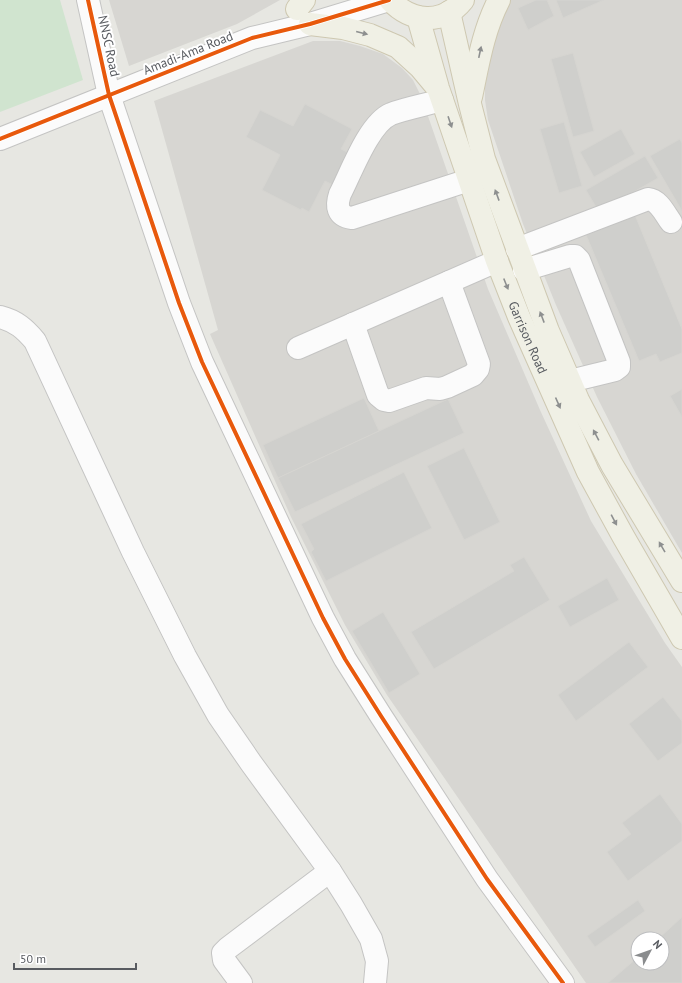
<svg xmlns="http://www.w3.org/2000/svg" width="682" height="983" viewBox="0 0 682 983" font-family="'PT Sans',sans-serif">
  <style>
    .industrial { fill: #d7d6d2; fill-rule: evenodd }
    .green { fill: #d0e4cf }
    .building { fill: #cfcfcc; stroke: #d6d5d1 }
    .lines { fill: none; stroke-linecap: round; stroke-linejoin: round }
    .minor-casing { stroke: #c4c4c3; stroke-width: 24 }
    .major-casing { stroke: #cec8b1; stroke-width: 24 }
    .minor { stroke: #fbfbfb; stroke-width: 22 }
    .major { stroke: #f0f0e5; stroke-width: 22 }
    .cycleway-casing { stroke: #fff; stroke-width: 6 }
    .cycleway { stroke: #e8590c; stroke-width: 4 }
    .oneway { fill: #8d8f8f }
    .labels { text-anchor: middle; dominant-baseline: central; stroke-width: 4; stroke-linejoin: round; paint-order: stroke }
    .street-label { font-size: 13px; fill: #585b60; stroke: #fff }
  </style>
  <rect width="100%" height="100%" fill="#e7e7e2"/>
  <!-- industrial -->
  <g class="industrial">
    <polygon points="109,0 280,0 237,24 129,66"/>
    <polygon points="508,0 682,0 682,553 636,474 597,397 556,305 523,224 488,120 485,100 485,77 500,16"/>
    <path d="M313,41H340L360,46L383,54L402,68L413,80L421,96L488,289L540,410L591,521L665,643L682,667V983H586L387,695L345,625L291,517L210,334L218,330L154,101ZM638,939H662V963H638Z"/>
  </g>
  <!-- green -->
  <polygon class="green" points="0,0 60,0 83,80 0,112"/>
  <!-- building -->
  <g class="building">
    <polygon points="536,0 547,0 554,16 528,30 518,8"/>
    <polygon points="556,0 604,0 563,18"/>
    <polygon points="573,53 594,131 573,137 551,59"/>
    <polygon points="305,104 352,129 341,149 351,154 335,186 325,181 309,212 302,208 301,210 262,190 280,155 246,137 260,110 293,126"/>
    <polygon points="564,122 582,186 559,193 540,129"/>
    <polygon points="621,129 635,154 594,177 580,152"/>
    <polygon points="680,139 682,143 682,211 650,156"/>
    <polygon points="645,156 658,178 599,212 586,190"/>
    <polygon points="635,215 682,329 682,353 660,362 656,354 639,361 586,235"/>
    <polygon points="682,389 682,417 670,396"/>
    <polygon points="364,398 379,431 278,478 263,445"/>
    <polygon points="448,399 464,433 295,512 278,478"/>
    <polygon points="464,448 500,522 464,540 427,466"/>
    <polygon points="404,472 432,528 326,581 311,552 314,549 301,524"/>
    <polygon points="524,557 550,600 434,669 411,632 514,571 510,565"/>
    <polygon points="607,578 619,600 570,627 558,606"/>
    <polygon points="383,612 420,674 389,693 352,631"/>
    <polygon points="629,642 648,667 576,721 558,695"/>
    <polygon points="663,697 682,721 682,743 658,761 629,724"/>
    <polygon points="660,794 682,824 682,841 628,881 607,852 631,834 622,823"/>
    <polygon points="638,900 645,911 595,947 587,936"/>
    <polygon points="682,917 682,983 608,983 638,957 638,963 662,963 662,939 658,939"/>
  </g>
  <g class="lines">
    <defs>
      <g id="minor">
        <polyline points="88,0 109,95 179,303 202,362 323,618 345,659 381,716 487,879 563,983"/>
        <path d="M442,100C425,105 407,108 391,114C369,123 351,173 340,194C336,206 337,216 352,218L469,180"/>
        <polyline points="0,139 252,38 310,24 389,0"/>
        <path d="M517,249L648,199C659,200 665,214 671,222"/>
        <polyline points="524,270 570,256 575,256 579,260 619,362 619,367 615,370 570,381"/>
        <path d="M0,317C16,321 25,329 35,341L133,552L185,656L218,715L251,763L330,871L351,904L371,939L377,961L375,983"/>
        <polyline points="353,324 378,395 384,400 389,401 426,388 440,389 447,387 473,375 478,369 479,364 449,282"/>
        <polyline points="298,348 497,261"/>
        <polyline points="241,983 224,960 223,953 228,948 330,871"/>
      </g>
      <g id="major">
        <path d="M390,0C411,22 442,26 463,0"/>
        <polyline points="297,9 304,0"/>
        <polyline points="449,12 470,104 484,159 548,331 578,400 612,465 682,581"/>
        <path id="s1" d="M418,17L438,88L497,261L519,317L588,472L623,536L682,638"/>
        <polyline points="310,24 343,28 370,35 398,47 420,67 435,85"/>
        <path d="M471,97C478,64 483,31 499,0"/>
      </g>
    </defs>
    <!-- minor casing -->
    <use href="#minor" class="minor-casing"/>
    <!-- major casing -->
    <use href="#major" class="major-casing"/>
    <!-- minor -->
    <use href="#minor" class="minor"/>
    <!-- major -->
    <use href="#major" class="major"/>
    <defs>
      <g id="cycleway">
        <polyline points="88,0 109,95 179,303 202,362 323,618 345,659 381,716 487,879 563,983"/>
        <polyline points="0,139 252,38 310,24 389,0"/>
      </g>
    </defs>
    <!-- cycleway casing -->
    <use href="#cycleway" class="cycleway-casing"/>
    <!-- cycleway -->
    <use href="#cycleway" class="cycleway"/>
  </g>
  <!-- one-way arrows -->
  <defs><path id="oneway-solid" d="M-6-.8H1V-3.2L6.5 0L1 3.2V.8H-6Z"/></defs>
  <g class="oneway">
    <use href="#oneway-solid" transform="translate(362 33) rotate(14)"/>
    <use href="#oneway-solid" transform="translate(480 52) rotate(-78)"/>
    <use href="#oneway-solid" transform="translate(450 122) rotate(71)"/>
    <use href="#oneway-solid" transform="translate(497 195) rotate(-110)"/>
    <use href="#oneway-solid" transform="translate(506 284) rotate(68)"/>
    <use href="#oneway-solid" transform="translate(542 317) rotate(-111)"/>
    <use href="#oneway-solid" transform="translate(558 403) rotate(66)"/>
    <use href="#oneway-solid" transform="translate(596 435) rotate(-118)"/>
    <use href="#oneway-solid" transform="translate(614 520) rotate(62)"/>
    <use href="#oneway-solid" transform="translate(662 547) rotate(-120)"/>
  </g>
  <g class="labels">
    <!-- street labels -->
    <g class="street-label">
      <text transform="translate(109 46) rotate(78)">NNSC Road</text>
      <text transform="translate(188 53) rotate(-22)">Amadi-Ama Road</text>
      <text stroke="none"><textPath href="#s1" startOffset="339">Garrison Road</textPath></text>
    </g>
  </g>
  <!-- north arrow -->
  <g transform="translate(650 951) rotate(49)"><circle r="19" fill="#ffffff" stroke="#bcbdbf"/>
  <path d="M0-3L7 15L0 10L-7 15Z" fill="#8a8c8e"/>
  <text y="-6" font-size="11" font-weight="bold" text-anchor="middle" fill="#585b60">N</text>
  </g>
  <!-- scale -->
  <path d="M14 963v6h122v-6" fill="none" stroke="#585b60" stroke-width="2"/>
  <text x="20" y="963" font-size="12" fill="#585b60" stroke="#ffffff" stroke-width="3" paint-order="stroke">50 m</text>
</svg>
